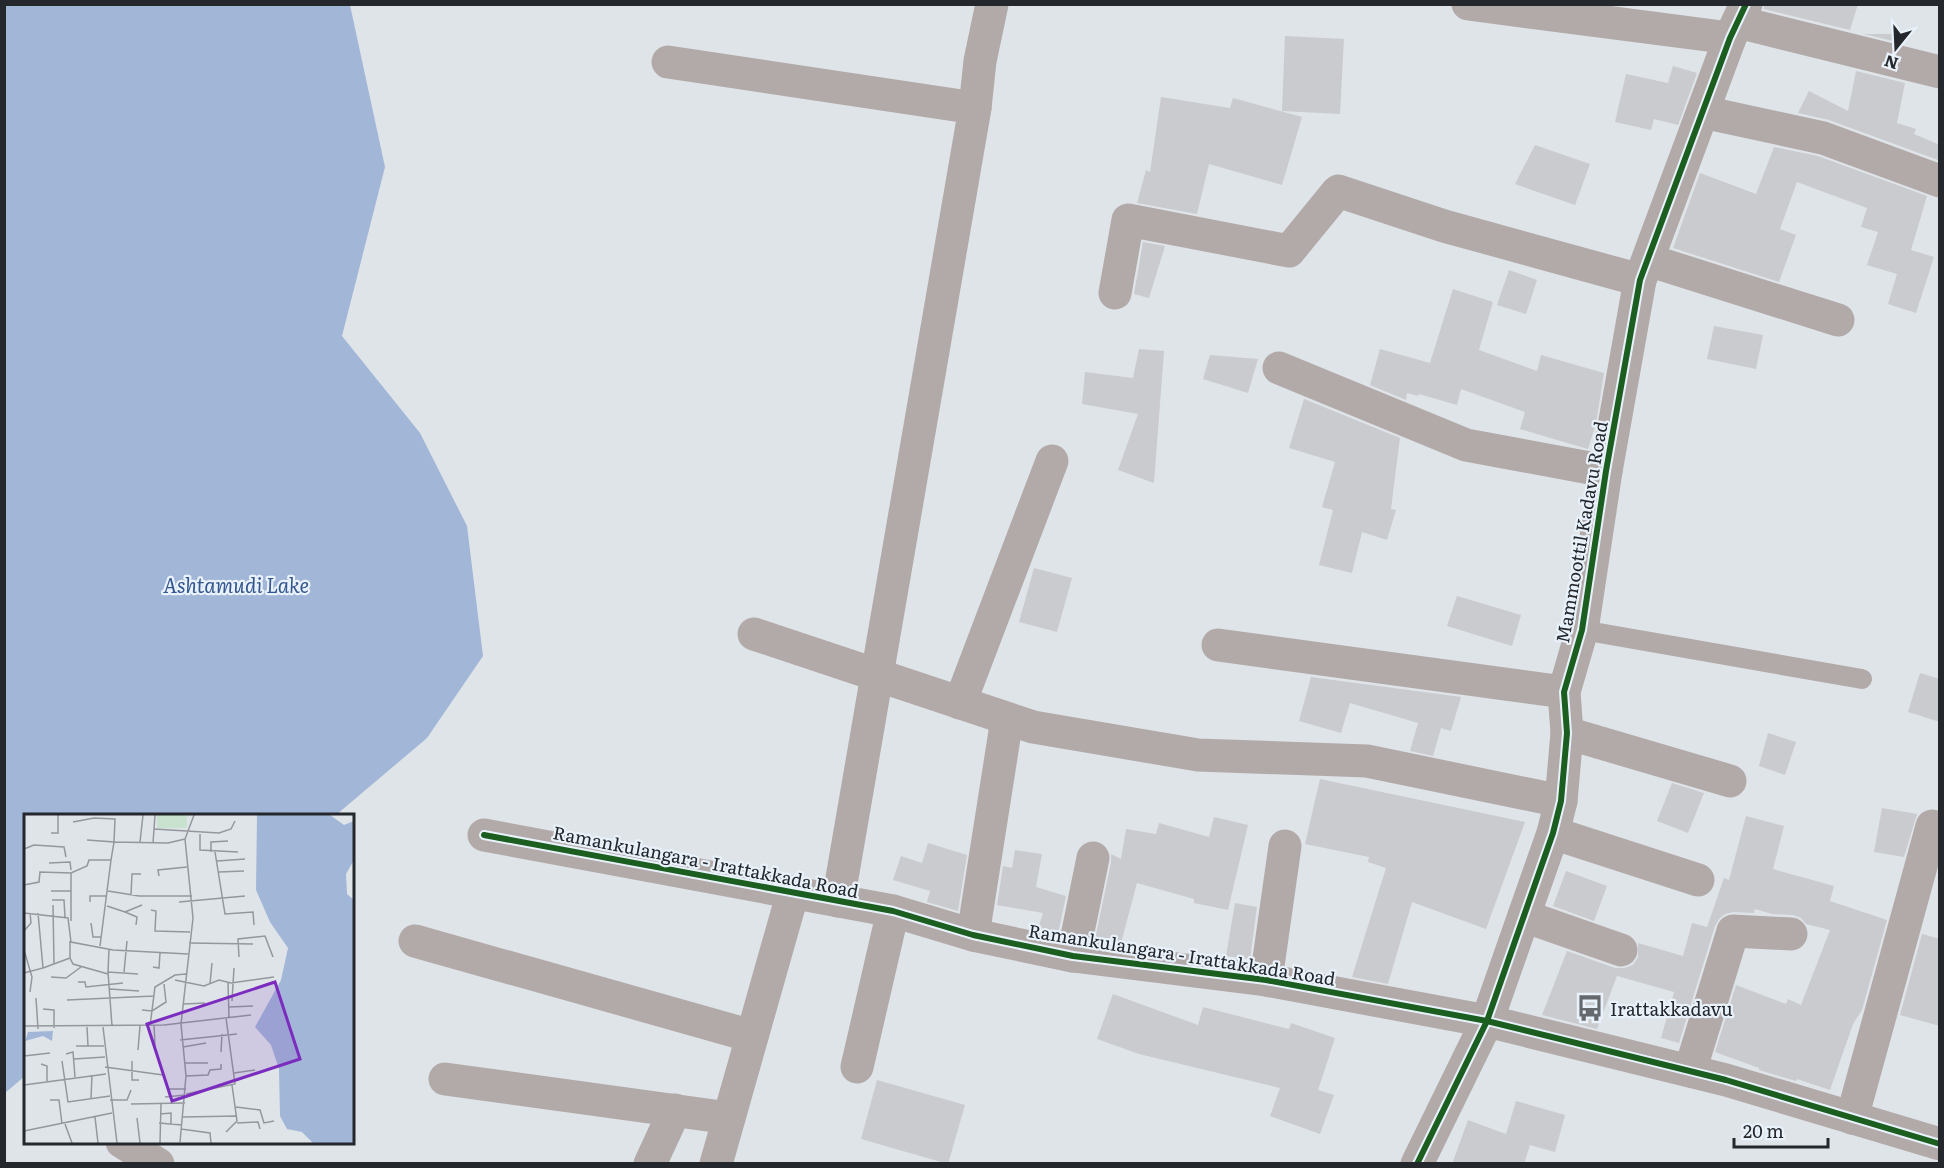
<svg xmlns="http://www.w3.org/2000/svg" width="1944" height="1168" viewBox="0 0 1944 1168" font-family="Literata,serif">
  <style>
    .water { fill: #a2b6d7 }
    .building { fill: #cacbce }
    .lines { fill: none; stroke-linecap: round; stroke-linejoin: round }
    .service { stroke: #b2aaa9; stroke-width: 20 }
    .minor { stroke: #b2aaa9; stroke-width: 33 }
    .cycleway-casing { stroke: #e9f2fb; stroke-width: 10 }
    .cycleway { stroke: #1b5e20; stroke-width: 6 }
    .labels { text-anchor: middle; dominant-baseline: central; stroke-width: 4.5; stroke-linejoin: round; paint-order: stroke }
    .street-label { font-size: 18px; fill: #24272b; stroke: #e9f2fb }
    .poi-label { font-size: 18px; fill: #24272b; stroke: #e9f2fb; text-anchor: start }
    .water-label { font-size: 20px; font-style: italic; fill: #34568f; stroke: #e9f2fb }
    .inset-river { fill: none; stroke: #a2b6d7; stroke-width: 3 }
    .inset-road { fill: none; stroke: #94989d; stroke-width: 1.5 }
    .view { fill: #7b2cbf; fill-opacity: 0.15; stroke: #7b2cbf; stroke-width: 3 }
    .inset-edge { fill: none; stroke: #24272b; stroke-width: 3 }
  </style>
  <rect width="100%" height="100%" fill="#dfe4e9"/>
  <!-- water -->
  <polygon class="water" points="5,4 350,5 385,167 342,336 420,433 467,526 483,656 427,738 336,815 26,816 25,1076 5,1093"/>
  <!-- building -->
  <g class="building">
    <polygon points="1764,4 1858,4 1850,30 1764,9"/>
    <polygon points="1864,34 1901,34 1901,43"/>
    <polygon points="1285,36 1344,39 1340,114 1282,111"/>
    <polygon points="1673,66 1697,73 1678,125 1654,119 1651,130 1615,122 1626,74 1668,83"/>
    <polygon points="1856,71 1905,83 1897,123 1916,129 1914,134 1940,145 1938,160 1829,120 1798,113 1809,91 1848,111"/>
    <polygon points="1161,97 1230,108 1233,98 1302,117 1282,185 1209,164 1197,214 1137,203 1146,170 1150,172"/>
    <polygon points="1535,145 1590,164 1575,205 1515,184"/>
    <polygon points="1774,147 1818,156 1927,196 1911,250 1934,257 1916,313 1888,304 1897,274 1867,265 1878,232 1861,227 1867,208 1797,182 1780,229 1796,235 1779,282 1673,248 1700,173 1756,194"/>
    <polygon points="1143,242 1165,246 1149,298 1134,294"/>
    <polygon points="1509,270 1537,280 1526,314 1497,305"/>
    <polygon points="1453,289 1493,302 1479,350 1537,371 1541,355 1604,373 1596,423 1588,449 1520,429 1525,412 1461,389 1457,405 1419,394 1418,396 1407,393 1406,400 1370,385 1380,349 1430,363"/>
    <polygon points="1714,326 1763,335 1756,369 1707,359"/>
    <polygon points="1139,349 1164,351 1154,483 1118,470 1138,414 1082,404 1085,372 1133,378"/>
    <polygon points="1210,355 1258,359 1248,393 1203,379"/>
    <polygon points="1304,399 1400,438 1391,509 1396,510 1387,540 1362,532 1352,573 1319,565 1333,510 1322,507 1335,462 1289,448"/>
    <polygon points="1034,568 1072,578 1057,632 1019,622"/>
    <polygon points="1457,596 1521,615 1512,646 1447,626"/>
    <polygon points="1920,673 1940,679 1940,722 1908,712"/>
    <polygon points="1311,677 1461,697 1451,731 1441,728 1433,756 1410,751 1418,723 1350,703 1341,733 1299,721"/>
    <polygon points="1768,733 1796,742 1785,775 1759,766"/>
    <polygon points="1320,779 1525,822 1486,929 1412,902 1388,984 1352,977 1386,868 1368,862 1369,857 1305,844"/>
    <polygon points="1672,783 1704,793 1688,833 1657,821"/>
    <polygon points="1882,808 1917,814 1904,857 1874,852"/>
    <polygon points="1746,816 1784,826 1773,869 1834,886 1830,901 1887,920 1862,1010 1853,1024 1830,1090 1797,1079 1796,1081 1759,1070 1759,1068 1715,1052 1736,985 1786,1004 1788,999 1801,1005 1830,930 1806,924 1801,918 1793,915 1772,914 1755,909 1754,913 1733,912 1725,914 1719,919 1715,926 1679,1043 1661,1038 1674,992 1617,976 1597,1029 1542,1015 1567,951 1615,968 1624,968 1633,965 1638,957 1638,943 1683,956 1692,923 1707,927 1724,878 1729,880"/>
    <polygon points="1214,817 1248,825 1228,910 1194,903 1194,899 1137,883 1121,943 1095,940 1111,862 1111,854 1121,859 1126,829 1156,834 1159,823 1209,837"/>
    <polygon points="928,843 967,855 958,911 927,902 930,891 893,880 901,856 922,863"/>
    <polygon points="1015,850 1042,854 1036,887 1066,896 1058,934 1038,929 1043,913 997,905 1003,866 1012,868"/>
    <polygon points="1566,871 1607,886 1594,921 1553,906"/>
    <polygon points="1235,903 1257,907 1250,959 1226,956"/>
    <polygon points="1922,934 1940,939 1940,1026 1900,1015"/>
    <polygon points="1113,994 1198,1025 1203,1007 1289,1029 1291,1023 1335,1038 1318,1090 1334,1095 1320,1134 1270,1116 1280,1088 1139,1054 1097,1039"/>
    <polygon points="877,1080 965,1105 948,1164 861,1139"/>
    <polygon points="1516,1101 1565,1115 1555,1152 1530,1145 1524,1164 1452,1164 1468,1120 1506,1134"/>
  </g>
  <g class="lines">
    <!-- service -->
    <polyline class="service" points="1582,630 1862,679"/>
    <!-- minor -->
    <g class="minor">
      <polyline points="1468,4 1730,38"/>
      <polyline points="1738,22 1940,72"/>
      <polyline points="668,62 975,108"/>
      <polyline points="1703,112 1823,138 1940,181"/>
      <polyline points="1648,260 1838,320"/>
      <polyline points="1115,293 1128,220 1289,251 1338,191 1444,226 1640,280"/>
      <polyline points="1279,368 1466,445 1606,471"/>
      <polyline points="754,634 1033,727 1198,755 1367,761 1561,801"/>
      <polyline points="1218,645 1564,692"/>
      <polyline points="960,703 1052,461"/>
      <polyline points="1567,733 1730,781"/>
      <polyline points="1553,833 1698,880"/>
      <polyline points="484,835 893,911 973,935 1073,956 1266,980 1487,1021 1726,1080 1940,1144"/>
      <polyline points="838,901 975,108 980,61 992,4"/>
      <polyline points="1524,916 1621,950"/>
      <polyline points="973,935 1007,719"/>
      <polyline points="415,941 752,1036"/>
      <polyline points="1073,956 1093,858"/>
      <polyline points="1266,980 1285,846"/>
      <polyline points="857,1067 893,911"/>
      <polyline points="1690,1071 1733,931 1791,934"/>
      <polyline points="445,1079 729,1118"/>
      <polyline points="1852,1118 1932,826"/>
      <polyline points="122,1142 158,1164"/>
      <polyline points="650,1164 675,1110"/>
      <polyline points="716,1164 793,892"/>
      <polyline points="1417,1164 1487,1021 1553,833 1561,801 1567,733 1564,692 1582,630 1606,471 1640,280 1730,38 1746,4"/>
    </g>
    <defs>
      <g id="cycleway">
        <polyline points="484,835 893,911 973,935 1073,956 1266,980 1487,1021 1726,1080 1940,1144"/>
        <polyline points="1417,1164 1487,1021 1553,833 1561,801 1567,733 1564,692 1582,630 1606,471 1640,280 1730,38 1746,4"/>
      </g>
    </defs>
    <!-- cycleway casing -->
    <use href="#cycleway" class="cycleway-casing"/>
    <!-- cycleway -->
    <use href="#cycleway" class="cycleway"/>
  </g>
  <!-- icons -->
  <defs>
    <symbol id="bus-bare" viewBox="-9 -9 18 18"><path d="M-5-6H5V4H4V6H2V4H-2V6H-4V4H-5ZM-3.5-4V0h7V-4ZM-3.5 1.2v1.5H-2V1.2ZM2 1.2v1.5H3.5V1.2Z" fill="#65696e" stroke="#e9f2fb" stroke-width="2.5" paint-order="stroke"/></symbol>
  </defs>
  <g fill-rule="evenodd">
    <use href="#bus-bare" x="1571" y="989" width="38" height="38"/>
  </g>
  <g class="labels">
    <!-- street labels -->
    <g class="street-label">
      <text transform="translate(1581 532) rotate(-80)">Mammoottil Kadavu Road</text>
      <text transform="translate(706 861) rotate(11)">Ramankulangara - Irattakkada Road</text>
      <text transform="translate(1182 954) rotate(9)">Ramankulangara - Irattakkada Road</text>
    </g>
    <!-- poi labels -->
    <g class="poi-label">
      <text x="1610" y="1008">Irattakkadavu</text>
    </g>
    <!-- water labels -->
    <g class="water-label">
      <text x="236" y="584">Ashtamudi Lake</text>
    </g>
  </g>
  <!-- overview -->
  <g transform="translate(24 814)">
    <rect width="330" height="330" fill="#dfe4e9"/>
    <path d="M133,1H163V14H133Z" fill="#c8e2cf"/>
    <path d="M233,1H306L320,11L330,7V46L322,60L323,80L330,86V329H289L278,318L263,315L256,302L255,255L247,231L231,213L257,166L264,134L246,108L232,76ZM29,217L28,227L19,222L1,227L4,218Z" fill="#a2b6d7"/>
    <path class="inset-river" d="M250,1L289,66L314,177L330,207M254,1L293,64L318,176L330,200"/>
    <path class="inset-road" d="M49,8L70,4L91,5L90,28L144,29L161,25M130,15L195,19L207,15L211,7M27,19H34V1M176,20V36L214,38M116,28L119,1M129,29L131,1M0,35L10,31L40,33L42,43M187,38V28L204,27M191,38L201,100L229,98L230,111M193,47L221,45M25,49L46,48L47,56M195,58L220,57M47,59V107M135,62L134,56L163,53M0,71L15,68L16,58L47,59L63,52L65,46H87L90,28L63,26M27,77H47M84,77L115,82H168M107,81L108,60H117M28,86H40L41,103M66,88V82H83M155,88L221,82M29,91L30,150M83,92L101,98M127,96L132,97L131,117L166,118M101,98L113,103L112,111M101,98L118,91M0,99L44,104L47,128L89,136L164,140M67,109L69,123H77M0,117L7,109L6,99M46,127V144L49,150L84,160M165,129L229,130M76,132L87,46M0,136L8,163L6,178M215,143L214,125L241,122L249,143M129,153L135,154L136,139M19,154L46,144M84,158L85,135M100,158L103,127M0,159L19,154L14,99M27,163L42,164L57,153M151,166L180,172L195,166L207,169L250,163M54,168H61L62,173L99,169M204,168L205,204M186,170L188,149M86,175L115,177M12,184L14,215M43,186L130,182M208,187L210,154M160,190L181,189M205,193L229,192M19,195L30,196V214M118,196L128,197L142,188L140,170M130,211L131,232M0,212L140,211L227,201M88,212L84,158L114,160M126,212L131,173L151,161L162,160M63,213L64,232M79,213L93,329M156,226L213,220M52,232H80M159,233L182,229M114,236L116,212M197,238L198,220M42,240L49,238L51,263M0,242L26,239M50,245L81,243M38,247L44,288L86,282M108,247V266H115M161,249H184M17,250L23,252V267M81,253L139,261M210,259L231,256M162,262L184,261L186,256L197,255V250M0,271L82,260M143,275H162M162,280L211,270L202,204M141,283L161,281M67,284L68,261M26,286H35L38,310M86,286H103L107,276M107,290L161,289M212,293L236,296L240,309L250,307M136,300L147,299V310M71,303L74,329M159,303L213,302M113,304L116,329M135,309L158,311M213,309L234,308L236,315M41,310L48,329M157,315L186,319L187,329M0,317L88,299M202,318L213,307L208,271M156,328L162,262L157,210L169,104L161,25L170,1M136,329L137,290"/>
    <path class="view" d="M251,168L276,245L148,287L123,210Z"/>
    <rect width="330" height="330" class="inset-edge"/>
  </g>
  <!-- border -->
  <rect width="1944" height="1168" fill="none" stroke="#24272b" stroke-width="12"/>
  <!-- north arrow -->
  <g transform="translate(1896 48) rotate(198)" stroke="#e9f2fb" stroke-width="4.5" paint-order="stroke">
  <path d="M0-4.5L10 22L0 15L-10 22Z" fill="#24272b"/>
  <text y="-9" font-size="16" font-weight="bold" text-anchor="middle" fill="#24272b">N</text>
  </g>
  <!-- scale -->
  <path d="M1734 1138v9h94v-9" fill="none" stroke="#24272b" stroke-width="3"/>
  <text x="1743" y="1138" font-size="18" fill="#24272b" stroke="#e9f2fb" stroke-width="4.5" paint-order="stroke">20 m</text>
</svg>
